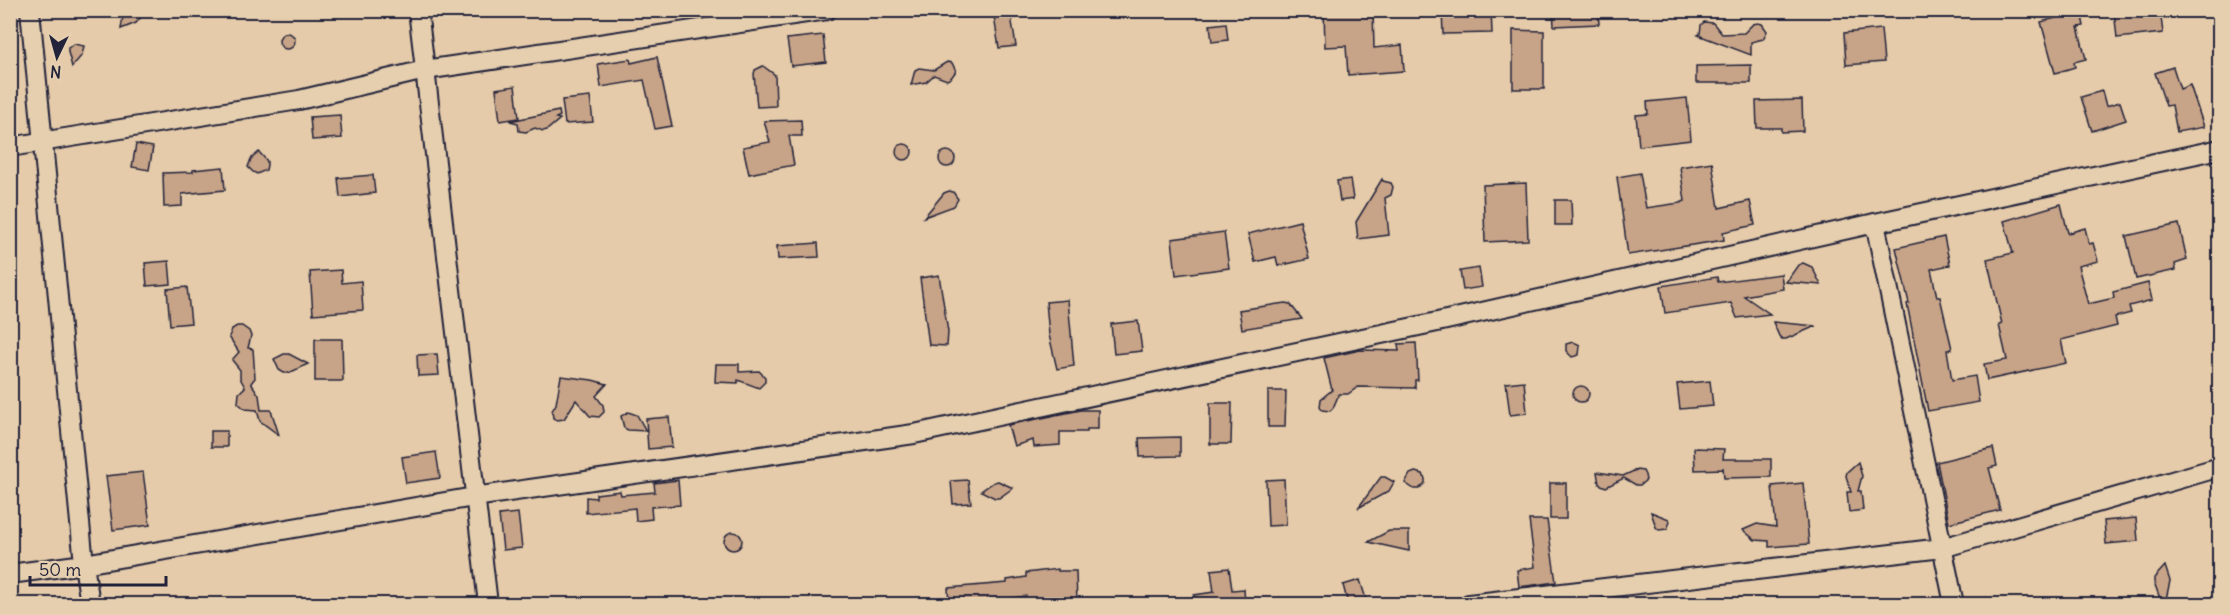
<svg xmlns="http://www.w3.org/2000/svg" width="2230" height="615" viewBox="0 0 2230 615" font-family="Delius,sans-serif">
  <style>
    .building { fill: #c7a387; stroke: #22223b; stroke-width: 1.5 }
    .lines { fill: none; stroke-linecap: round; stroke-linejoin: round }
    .street-casing { stroke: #22223b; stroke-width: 22 }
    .street { stroke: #e5cfae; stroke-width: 18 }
  </style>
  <rect width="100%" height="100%" fill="#e5cba9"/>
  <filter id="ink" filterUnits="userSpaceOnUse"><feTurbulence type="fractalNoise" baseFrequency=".0167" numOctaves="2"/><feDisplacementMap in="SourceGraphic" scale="12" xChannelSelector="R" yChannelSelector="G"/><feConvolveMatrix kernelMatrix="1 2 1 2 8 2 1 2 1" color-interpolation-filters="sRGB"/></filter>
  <g filter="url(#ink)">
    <!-- building -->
    <g class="building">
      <polygon points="124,10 147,10 136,23 121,29"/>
      <polygon points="993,10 1010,10 1016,46 999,48"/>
      <polygon points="1324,10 1373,10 1374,48 1402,45 1404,71 1348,75 1346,46 1325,47"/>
      <polygon points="1442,10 1491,10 1492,33 1443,34"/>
      <polygon points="1553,10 1598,10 1599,24 1554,26"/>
      <polygon points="2114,10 2160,10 2163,33 2117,38"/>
      <polygon points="2081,11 2084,26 2078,27 2086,59 2074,62 2075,67 2055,73 2041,22"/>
      <polygon points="1704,22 1713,23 1722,34 1744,33 1753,24 1758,23 1762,24 1767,31 1763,39 1751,42 1751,55 1698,35 1700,34 1701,25"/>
      <polygon points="1226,23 1228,40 1212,42 1210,25"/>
      <polygon points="1881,29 1884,62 1846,65 1844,33"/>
      <polygon points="1513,30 1544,31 1544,89 1513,89"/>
      <circle cx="287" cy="41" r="8"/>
      <polygon points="823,35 826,62 791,66 787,39"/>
      <polygon points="74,44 84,46 82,55 72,67 68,52 68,48"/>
      <polygon points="657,57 672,126 655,129 644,80 601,87 598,64 630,59 631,63"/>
      <polygon points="947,62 952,63 956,71 951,78 947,80 934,75 926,82 911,85 915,70 919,68 934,70"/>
      <polygon points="1751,65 1751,83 1696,83 1696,66"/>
      <polygon points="763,66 775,75 776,106 757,107 754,74 755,70"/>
      <polygon points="2173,67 2180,89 2190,85 2204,127 2177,132 2172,105 2166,106 2155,73"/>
      <polygon points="515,86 519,118 500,121 496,89"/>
      <polygon points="2102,91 2106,106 2120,102 2126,120 2092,131 2081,97"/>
      <polygon points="590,97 593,122 565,124 562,100"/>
      <polygon points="1687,98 1691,140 1639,146 1636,115 1648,114 1647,102"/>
      <polygon points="1802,100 1803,131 1781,132 1781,128 1757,128 1756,101"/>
      <polygon points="559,111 560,116 556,118 560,119 547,130 543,131 535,128 526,132 519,131 518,123 510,121"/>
      <polygon points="340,115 342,138 312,140 310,117"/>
      <polygon points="801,120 802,136 789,136 794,165 749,174 743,147 770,142 764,121"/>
      <polygon points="136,144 153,147 149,170 132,167"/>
      <circle cx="904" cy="152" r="8"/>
      <circle cx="947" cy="159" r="8"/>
      <polygon points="259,152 267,161 267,165 266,170 257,174 253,172 248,167 251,159"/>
      <polygon points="1712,162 1719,208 1750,201 1755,225 1723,232 1724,240 1628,255 1617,177 1640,173 1646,208 1680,203 1685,201 1680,167"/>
      <polygon points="223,167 225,190 182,194 182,206 164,207 163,173 193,172 193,170"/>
      <polygon points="373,175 375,193 340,197 338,178"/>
      <polygon points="1350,179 1353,199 1340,201 1337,181"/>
      <polygon points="1382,179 1383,181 1391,183 1393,187 1391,195 1385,198 1389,235 1358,239 1356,222"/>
      <polygon points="1526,183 1528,240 1485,242 1483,185"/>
      <polygon points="949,191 953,192 958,199 954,206 924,217 944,193"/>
      <polygon points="1555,200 1571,200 1572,225 1555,225"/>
      <polygon points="2061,204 2068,233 2085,228 2089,244 2093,243 2098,261 2078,266 2088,304 2114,298 2113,292 2148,283 2152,300 2129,306 2131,313 2115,317 2117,326 2061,340 2066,363 1987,380 1984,364 2007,360 1999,325 2002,324 1987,259 2013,253 2004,221"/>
      <polygon points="1300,221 1309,259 1278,266 1276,257 1255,262 1248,234"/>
      <polygon points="2179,224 2187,260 2175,264 2176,270 2136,279 2126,236"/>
      <polygon points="1224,232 1229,268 1176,275 1172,239"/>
      <polygon points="1944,237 1950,265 1931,269 1937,297 1940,297 1952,349 1947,350 1952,380 1975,376 1979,402 1928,411 1907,304 1909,303 1896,248"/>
      <polygon points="818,243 819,257 778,259 777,246"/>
      <polygon points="169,261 171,284 147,286 145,263"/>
      <polygon points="1803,263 1812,267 1821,285 1786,282 1798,265"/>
      <polygon points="1479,268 1482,287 1463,290 1460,271"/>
      <polygon points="341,270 342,283 361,281 363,310 313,314 310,272"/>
      <polygon points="1781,274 1783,289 1744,296 1770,314 1737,318 1731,303 1665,313 1661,286 1717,277 1718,282"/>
      <polygon points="939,275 948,332 947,346 929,345 920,278"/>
      <polygon points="187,287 191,323 170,325 167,289"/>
      <polygon points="1068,300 1074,366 1057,369 1049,335 1046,302"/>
      <polygon points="1285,303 1290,304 1302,319 1242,329 1239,310"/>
      <polygon points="1138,321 1142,351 1114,354 1111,324"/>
      <polygon points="1773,322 1816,326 1786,339 1782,339 1779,336"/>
      <polygon points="237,326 242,326 249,331 251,336 248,348 253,349 255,378 251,383 259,395 261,410 271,410 279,435 260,421 257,410 245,409 238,403 239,393 245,387 240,378 240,370 232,360 239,352 229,337 232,329"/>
      <polygon points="315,339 342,339 343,381 315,381"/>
      <polygon points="1573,342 1580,345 1579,355 1572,357 1566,351 1566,344"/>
      <polygon points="1416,343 1418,380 1415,380 1415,388 1358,387 1348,394 1339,394 1333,408 1330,411 1322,410 1320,407 1321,399 1332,390 1324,358 1360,350 1399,351 1398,344"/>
      <polygon points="284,354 289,354 308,364 289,373 284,373 279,370 274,359"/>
      <polygon points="437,354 439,375 418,376 417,355"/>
      <polygon points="716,364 739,364 739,372 759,371 765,377 765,382 759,388 738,380 738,383 715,382"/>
      <polygon points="561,376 592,380 607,384 596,396 603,405 604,412 599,417 590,416 576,400 564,419 557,420 553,418 552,411 556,404"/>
      <polygon points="1524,381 1527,413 1510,415 1506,383"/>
      <polygon points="1710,381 1713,406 1680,409 1677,384"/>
      <circle cx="1581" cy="394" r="8"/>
      <polygon points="1268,391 1286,391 1285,427 1268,427"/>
      <polygon points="1210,403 1232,403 1231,444 1210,444"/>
      <polygon points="1081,410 1098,410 1098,429 1087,429 1087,432 1060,432 1060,445 1034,447 1033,440 1014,446 1008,425"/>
      <polygon points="628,412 637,415 646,431 628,430 624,428 621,416"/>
      <polygon points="669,417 672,447 648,449 646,419"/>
      <rect x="211" y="431" width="16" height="16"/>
      <polygon points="1180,437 1180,456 1140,457 1139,438"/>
      <polygon points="1694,448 1724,449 1723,459 1771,459 1771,477 1724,478 1723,467 1723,469 1695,470"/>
      <polygon points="1993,448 1997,466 1989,468 2000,510 1949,523 1937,462"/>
      <polygon points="436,452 440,478 406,483 402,457"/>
      <polygon points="1858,462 1862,476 1858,491 1861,491 1863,510 1849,512 1847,492 1851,492 1846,476 1847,472"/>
      <polygon points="1636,470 1643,471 1645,475 1646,480 1640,485 1636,485 1624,478 1606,487 1599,484 1597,472 1623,476"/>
      <polygon points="143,472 150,525 113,530 106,476"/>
      <polygon points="1415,472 1423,474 1425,479 1425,483 1419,489 1414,489 1405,483 1410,474"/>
      <polygon points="1381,477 1385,477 1394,482 1389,491 1358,508"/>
      <polygon points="1284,479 1286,525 1268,526 1266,480"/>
      <polygon points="678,480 680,505 651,507 652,519 636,521 635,508 586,513 586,497 596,498 596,494 620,491 621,495 655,492 654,483"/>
      <polygon points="968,480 971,503 953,504 951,481"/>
      <polygon points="998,481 1013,488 999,498 995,498 981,491 994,482"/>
      <rect x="1550" y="483" width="16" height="36"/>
      <polygon points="1803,483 1809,544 1769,547 1769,541 1755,540 1743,530 1757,524 1776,527 1772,486"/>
      <polygon points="1651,512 1669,519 1670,522 1667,529 1659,530 1656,527"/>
      <polygon points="518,513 522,548 503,550 499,515"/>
      <polygon points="2136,518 2138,541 2106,544 2104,521"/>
      <polygon points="1529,520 1547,520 1556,582 1519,587 1517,570 1535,567"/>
      <polygon points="1389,531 1409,531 1409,551 1368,542"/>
      <circle cx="733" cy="541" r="9"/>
      <polygon points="2165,566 2170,581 2165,604 2162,604 2154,582 2154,578"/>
      <polygon points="1229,568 1232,590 1244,589 1245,604 1194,604 1194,595 1214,592 1211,570"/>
      <polygon points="1058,569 1058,571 1076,571 1077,604 1027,604 1026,596 999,600 999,604 949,604 948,588 1007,583 1007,580 1026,577 1026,573"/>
      <polygon points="1360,580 1366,599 1348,604 1343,585"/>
    </g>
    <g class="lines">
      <defs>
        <g id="street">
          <polyline points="30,10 84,564 90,604"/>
          <polyline points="418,10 488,604"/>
          <polyline points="10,147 299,100 425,70 827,10"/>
          <polyline points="1875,223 1954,604"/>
          <polyline points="10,574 84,564 474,497 914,434 1442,321 1875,223 2220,149"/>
          <polyline points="1469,604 1942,548 2220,467"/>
        </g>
      </defs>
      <!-- street casing -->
      <use href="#street" class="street-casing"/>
      <!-- street -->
      <use href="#street" class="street"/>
    </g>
  </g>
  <!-- margin -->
  <rect width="2230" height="615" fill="none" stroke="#e5cfae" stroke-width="36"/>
  <rect x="18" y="18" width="2194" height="579" fill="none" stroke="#22223b" stroke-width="2" filter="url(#ink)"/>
  <!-- north arrow -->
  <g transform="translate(57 57) rotate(185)" stroke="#e5cfae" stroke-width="4.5" paint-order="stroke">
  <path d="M0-4.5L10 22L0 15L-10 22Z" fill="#22223b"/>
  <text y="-9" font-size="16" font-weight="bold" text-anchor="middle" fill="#22223b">N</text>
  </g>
  <!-- scale -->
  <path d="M30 576v9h136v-9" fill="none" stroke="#22223b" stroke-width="3"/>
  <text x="39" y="576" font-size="18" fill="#22223b" stroke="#e5cfae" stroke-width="4.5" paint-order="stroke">50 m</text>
</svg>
